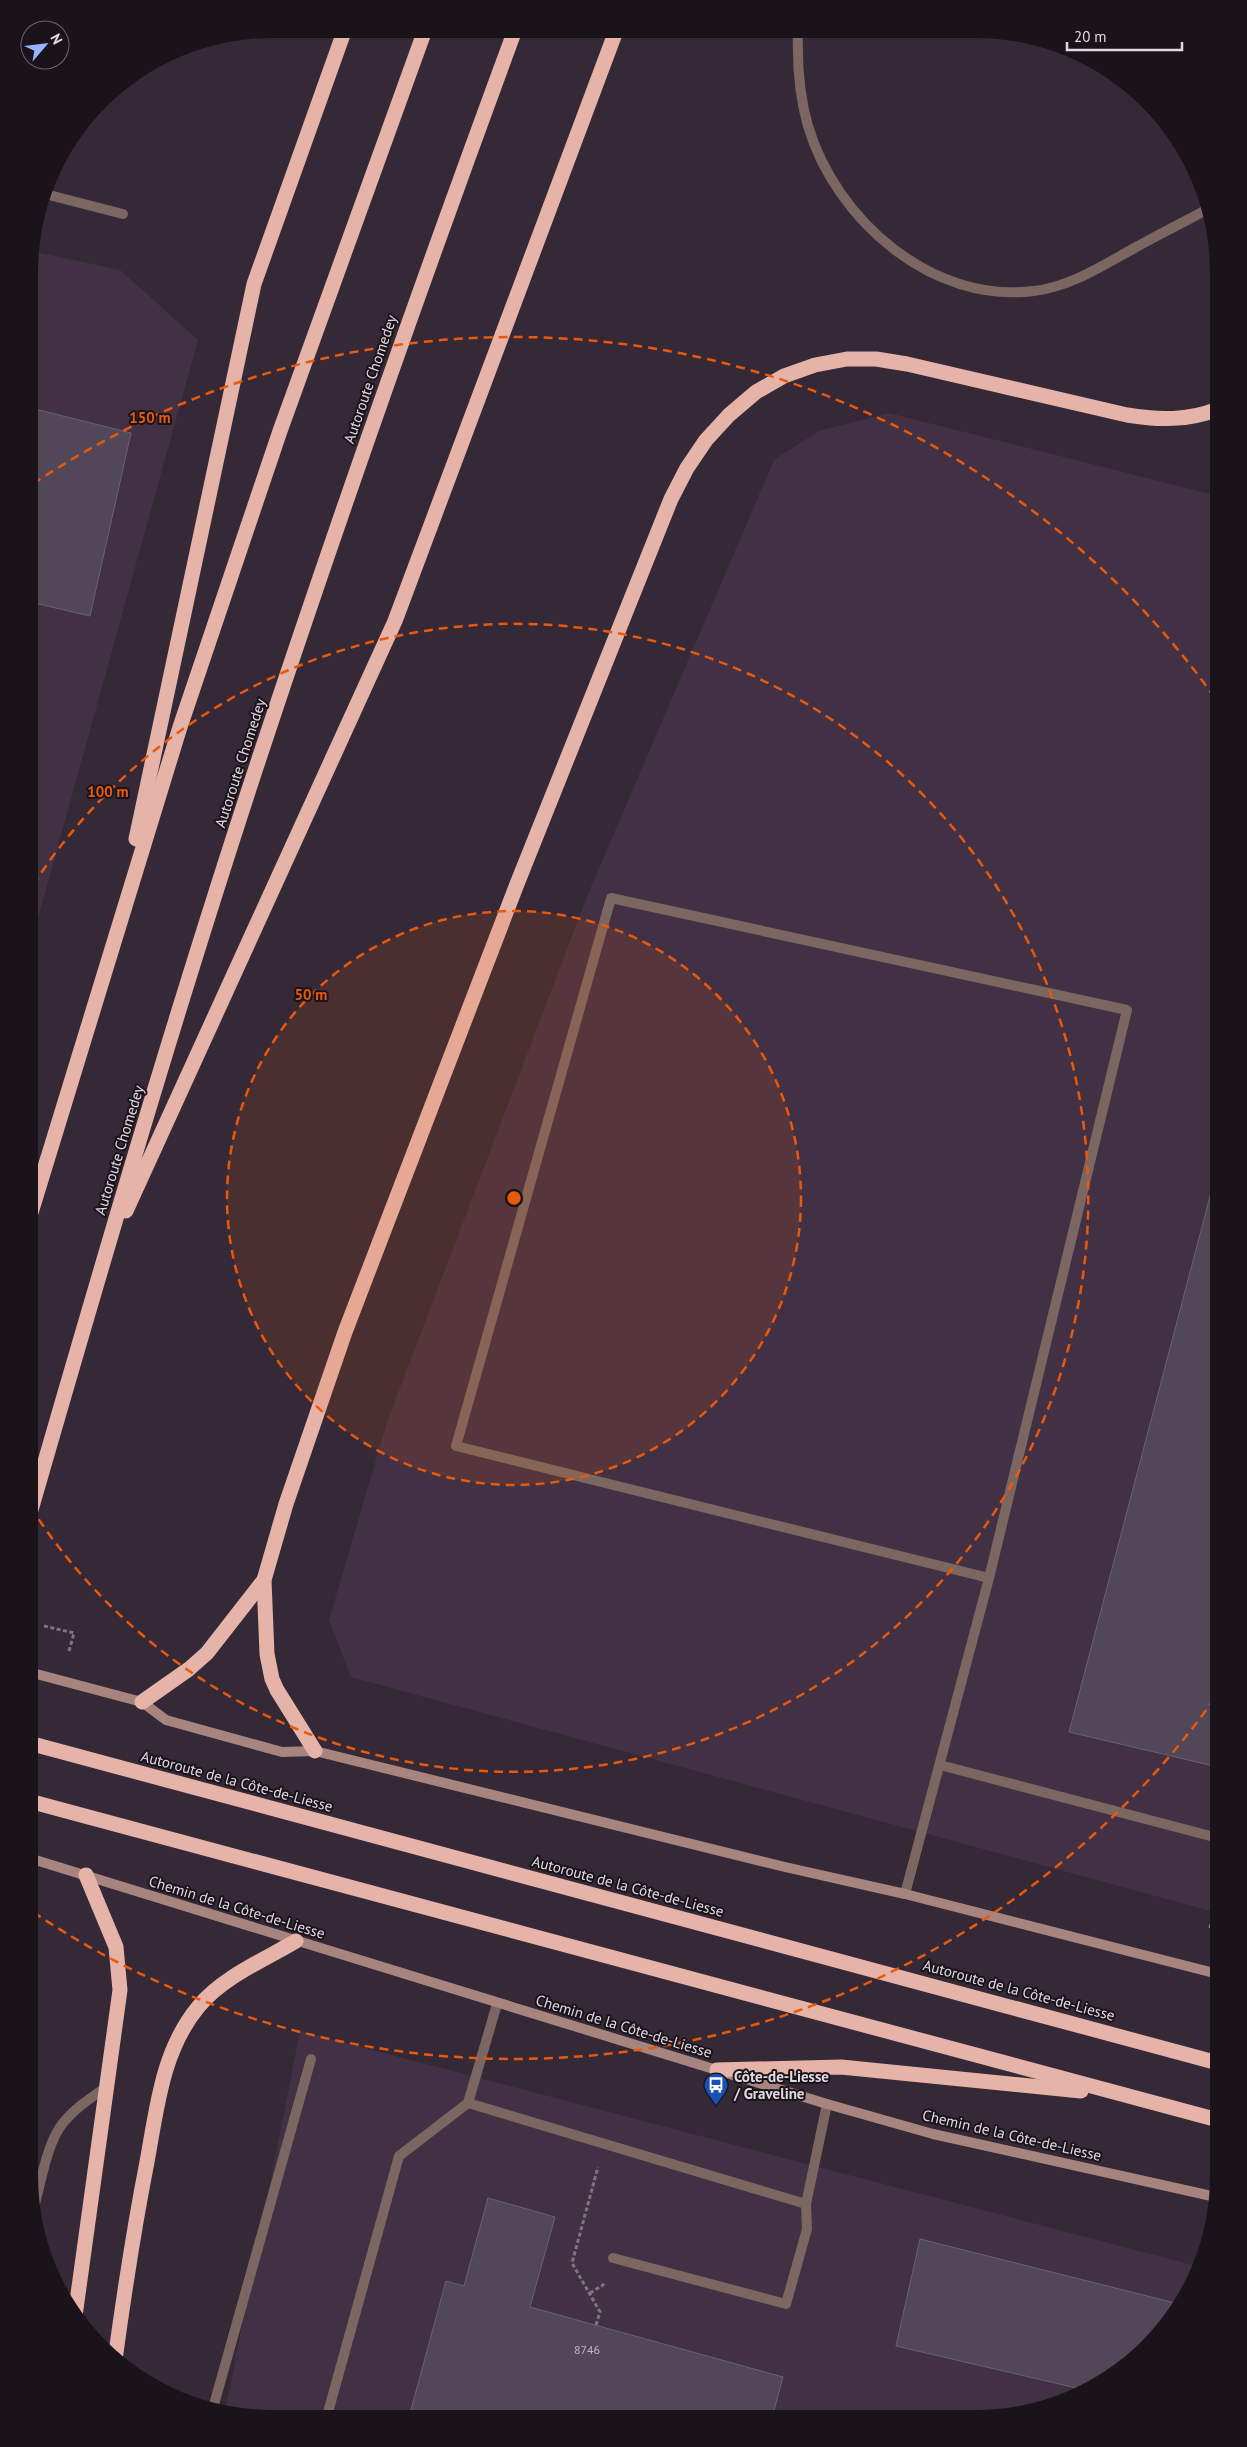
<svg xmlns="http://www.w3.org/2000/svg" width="1247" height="2447" viewBox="0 0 1247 2447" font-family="'PT Sans',sans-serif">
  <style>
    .built { fill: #423144 }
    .building { fill: #514758; stroke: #6b6172 }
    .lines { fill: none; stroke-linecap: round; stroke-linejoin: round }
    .path { stroke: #7f7480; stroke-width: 3; stroke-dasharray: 4 2.5; stroke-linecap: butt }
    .service { stroke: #7b6661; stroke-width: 10 }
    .minor { stroke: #7b6661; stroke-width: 10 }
    .secondary { stroke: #a7857e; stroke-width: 10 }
    .motorway { stroke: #e6b3a8; stroke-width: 15 }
    .ring { fill: none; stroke: #e8590c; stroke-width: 2.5; stroke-dasharray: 9 6 }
    .labels { text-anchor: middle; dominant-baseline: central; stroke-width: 4; stroke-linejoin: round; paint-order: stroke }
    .number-label { font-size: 12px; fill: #bdb4c0 }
    .street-label { font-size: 15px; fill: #e1d9e2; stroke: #1a141a }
    .poi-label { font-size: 15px; font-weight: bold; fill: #e1d9e2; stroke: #1a141a; text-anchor: start }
    .centre { fill: #e8590c; stroke: #1a141a; stroke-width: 2.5 }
    .ring-label { font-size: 15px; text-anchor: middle; font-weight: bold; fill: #e8590c; stroke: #1a141a; stroke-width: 4; stroke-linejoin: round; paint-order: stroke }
  </style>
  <rect width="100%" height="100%" fill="#352937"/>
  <!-- built -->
  <g class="built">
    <polygon points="31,251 120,270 198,340 30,947"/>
    <polygon points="889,413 1218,496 1218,1913 351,1677 329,1620 387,1422 588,894 774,460 819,431"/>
    <polygon points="300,2031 1200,2267 1200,2268 1168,2323 1110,2377 1053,2405 975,2418 240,2416 225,2412"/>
  </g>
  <!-- building -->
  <g class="building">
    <polygon points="31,408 131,433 90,616 30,602"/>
    <polygon points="1218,1166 1218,1767 1069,1732"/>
    <polygon points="488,2198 555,2217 530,2307 783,2377 772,2418 409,2417 446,2281 464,2286"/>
    <polygon points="920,2239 1179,2304 1168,2323 1110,2377 1085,2390 896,2346"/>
  </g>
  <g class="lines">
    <!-- path -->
    <g class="path">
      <polyline points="44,1626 74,1633 69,1651"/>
      <polyline points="1210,1928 1218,1890"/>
      <polyline points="590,2293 603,2285 605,2282"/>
      <polyline points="596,2325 600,2312 572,2263 598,2167"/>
    </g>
    <!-- service -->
    <g class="service">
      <path d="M798,32C797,64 799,95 808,126C836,220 932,304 1034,291C1069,287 1100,267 1131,250C1156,236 1182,223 1208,209"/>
      <polyline points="940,1765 1218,1838"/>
      <polyline points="905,1894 989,1578 1127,1010 611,898 456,1446 989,1578"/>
      <polyline points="497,2004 468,2103 806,2204 827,2104"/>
      <path d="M34,2207C41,2183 47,2142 63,2123C75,2108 92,2097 108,2086"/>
      <polyline points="613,2258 786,2304 807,2229 806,2204"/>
      <polyline points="213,2408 311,2059"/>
      <polyline points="327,2416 399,2156 468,2103"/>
    </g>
    <!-- minor -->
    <polyline class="minor" points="45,194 123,214"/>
    <!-- secondary -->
    <g class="secondary">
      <polyline points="29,1672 142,1702 166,1720 282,1752 315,1751 785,1867 905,1894 1218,1974"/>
      <polyline points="29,1858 827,2104 933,2134 1216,2197"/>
    </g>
    <!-- motorway -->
    <g class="motorway">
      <polyline points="136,839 254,284 345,29"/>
      <polyline points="126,1211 395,621 616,31"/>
      <polyline points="30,1216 180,727 280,431 425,30"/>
      <path d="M29,1517C100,1271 172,1024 252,780C335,528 423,279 515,30"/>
      <polyline points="142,1702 189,1669 207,1653 264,1580"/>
      <polyline points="29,1743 1218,2063"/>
      <path d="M315,1751L277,1690L272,1679L267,1654L264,1580L286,1504L345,1332L517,884L671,499L687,468L706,440L729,415L756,392L784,376L815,365L847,359H876L907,364L1127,415C1158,420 1188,421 1218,409"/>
      <polyline points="29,1801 1218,2120"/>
      <polyline points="717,2070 841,2067 1081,2091"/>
      <polyline points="75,2316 120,1990 116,1947 86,1875"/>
      <path d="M115,2360C124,2294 134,2228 147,2162C157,2108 162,2050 199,2006C223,1977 264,1960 296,1941"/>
    </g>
  </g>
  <!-- distance rings -->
  <circle cx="514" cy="1198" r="287" fill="#e8590c" fill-opacity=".12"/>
  <g class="ring">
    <circle cx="514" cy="1198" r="287"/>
    <path d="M33 885A574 574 0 1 1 30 1506"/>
    <path d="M1215 1698A861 861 0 0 1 33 1912M33 484A861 861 0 0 1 1215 698"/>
  </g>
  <!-- icons -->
  <defs>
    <symbol id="bus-pin" viewBox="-11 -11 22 30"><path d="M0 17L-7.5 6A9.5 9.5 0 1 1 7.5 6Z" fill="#1a4fb4" stroke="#1a141a"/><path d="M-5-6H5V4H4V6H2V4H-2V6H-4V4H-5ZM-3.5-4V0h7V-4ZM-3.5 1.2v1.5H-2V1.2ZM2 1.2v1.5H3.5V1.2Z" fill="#fff"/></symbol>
  </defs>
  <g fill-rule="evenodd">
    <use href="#bus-pin" x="702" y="2071" width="28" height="38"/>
  </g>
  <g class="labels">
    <!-- number labels -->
    <g class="number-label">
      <text x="587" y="2349">8746</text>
    </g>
    <!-- street labels -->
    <g class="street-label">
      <text transform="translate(370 379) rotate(-71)">Autoroute Chomedey</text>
      <text transform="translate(240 763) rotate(-72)">Autoroute Chomedey</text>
      <text transform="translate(119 1150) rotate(-73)">Autoroute Chomedey</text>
      <text transform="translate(237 1781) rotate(15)">Autoroute de la Côte-de-Liesse</text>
      <text transform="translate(628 1886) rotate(15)">Autoroute de la Côte-de-Liesse</text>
      <text transform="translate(237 1907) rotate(17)">Chemin de la Côte-de-Liesse</text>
      <text transform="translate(1019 1990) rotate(15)">Autoroute de la Côte-de-Liesse</text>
      <text transform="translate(624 2026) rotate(17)">Chemin de la Côte-de-Liesse</text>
      <text transform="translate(1012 2135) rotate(13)">Chemin de la Côte-de-Liesse</text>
    </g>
    <!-- poi labels -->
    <g class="poi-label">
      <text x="734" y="2076">Côte-de-Liesse<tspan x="734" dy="17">/ Graveline</tspan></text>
    </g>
  </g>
  <!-- crop -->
  <path d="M0 0H1247V2447H0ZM272 38H976A234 234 0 0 1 1210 272V2176A234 234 0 0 1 976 2410H272A234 234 0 0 1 38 2176V272A234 234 0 0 1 272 38Z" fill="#1a141a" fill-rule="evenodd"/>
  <circle cx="514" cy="1198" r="8" class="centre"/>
  <g class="ring-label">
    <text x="150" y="423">150 m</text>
    <text x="108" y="797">100 m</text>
    <text x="311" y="1000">50 m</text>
  </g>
  <!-- north arrow -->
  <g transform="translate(45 45) rotate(62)"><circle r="24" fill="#1a141a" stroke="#6a636a"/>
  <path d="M0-4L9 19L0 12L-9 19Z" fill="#95b6fd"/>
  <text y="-8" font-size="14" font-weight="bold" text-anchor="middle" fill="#e1d9e2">N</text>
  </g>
  <!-- scale -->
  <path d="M1067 42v8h115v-8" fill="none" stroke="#e1d9e2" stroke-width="2.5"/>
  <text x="1074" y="42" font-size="15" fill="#e1d9e2" stroke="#1a141a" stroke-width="4" paint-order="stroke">20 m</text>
</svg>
